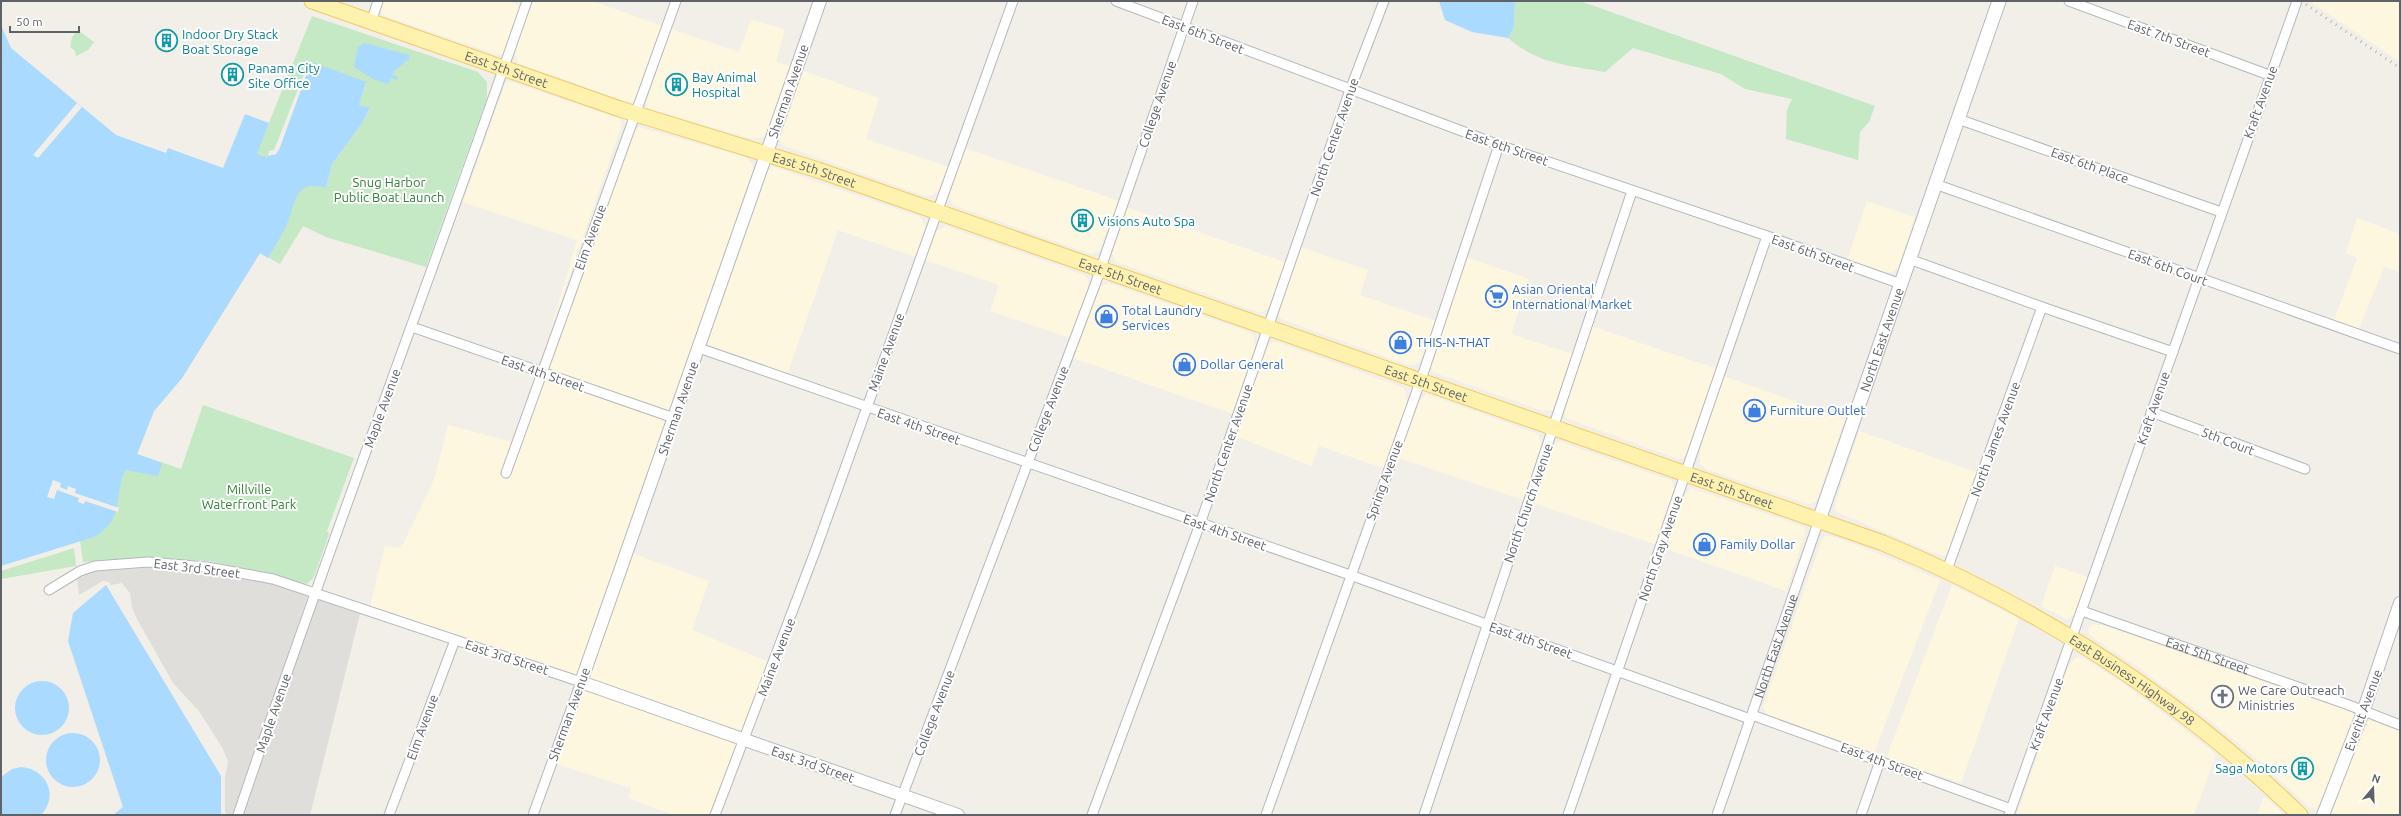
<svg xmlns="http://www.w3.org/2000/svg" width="2401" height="816" viewBox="0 0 2401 816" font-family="Ubuntu,sans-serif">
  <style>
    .commercial { fill: #fef7e0 }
    .industrial { fill: #e0deda }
    .green { fill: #c5e8c5 }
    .water { fill: #aadaff }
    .pier { fill: #f1efe8 }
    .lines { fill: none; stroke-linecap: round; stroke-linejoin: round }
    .stream { stroke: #aadaff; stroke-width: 3 }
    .minor-casing { stroke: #b5b8bc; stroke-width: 11 }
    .tertiary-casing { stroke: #b5b8bc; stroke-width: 14 }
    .secondary-casing { stroke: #b6babf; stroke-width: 15 }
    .primary-casing { stroke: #f2c960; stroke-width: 17 }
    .minor { stroke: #fff; stroke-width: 9 }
    .tertiary { stroke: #fff; stroke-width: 12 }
    .secondary { stroke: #fff; stroke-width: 13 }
    .primary { stroke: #fff2af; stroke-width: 15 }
    .rail { stroke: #b6b7b8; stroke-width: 3; stroke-dasharray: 1 5; stroke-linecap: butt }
    .labels { text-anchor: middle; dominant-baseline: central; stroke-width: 4; stroke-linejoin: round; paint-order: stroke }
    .culture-label { font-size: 13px; fill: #0d838f; stroke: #fff; text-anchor: start }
    .street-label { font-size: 13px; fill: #5f6368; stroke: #fff }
    .park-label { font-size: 13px; fill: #348238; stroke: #fff }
    .shop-label { font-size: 13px; fill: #366cbe; stroke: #fff; text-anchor: start }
    .worship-label { font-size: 13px; fill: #5b616d; stroke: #fff; text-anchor: start }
  </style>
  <rect width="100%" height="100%" fill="#f1efe8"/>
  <!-- commercial -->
  <g class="commercial">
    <polygon points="383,1 508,1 522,6 506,48 502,54 498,55 384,16 380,11"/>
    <polygon points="532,1 592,1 663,26 635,102 630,103 518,63 515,49"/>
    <polygon points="2309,1 2400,1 2400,62 2361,36"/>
    <polygon points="751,20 785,29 776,62 792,67 770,128 765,136 759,138 749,138 647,108 647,100 671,29 739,52"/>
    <polygon points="801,70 879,98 866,139 949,167 940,190 933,195 925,196 782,145 779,140 780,132"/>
    <polygon points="508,81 618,118 622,124 548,339 577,240 463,202 505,84"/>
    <polygon points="639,127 745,157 752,164 753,169 671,411 548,369 635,130"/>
    <polygon points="965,148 1119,201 1099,251 1091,254 953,205 949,197"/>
    <polygon points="773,167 920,217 926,227 916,257 838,230 787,375 710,347 707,343 768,171"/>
    <polygon points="1867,201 1915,217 1898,268 1892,272 1884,272 1847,260"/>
    <polygon points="1126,207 1285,262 1269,307 1263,312 1257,312 1116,262 1112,252"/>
    <polygon points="2357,218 2400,234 2400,272 2384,267 2359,329 2334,320 2357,258 2346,253"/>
    <polygon points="945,226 1084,275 1088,280 1088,292 1071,338 990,311 999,285 925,260 935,232"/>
    <polygon points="1300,247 1368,270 1360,295 1436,321 1420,361 1415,365 1408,365 1281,319 1279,315 1281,304"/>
    <polygon points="1466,257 1529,279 1511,334 1572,354 1555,406 1552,410 1543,411 1433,372 1431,367"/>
    <polygon points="1108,283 1249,332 1254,336 1255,351 1233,414 1073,358 1094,300 1101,287"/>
    <polygon points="1591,326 1717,369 1688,453 1684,458 1678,459 1566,418 1564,410"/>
    <polygon points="1272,342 1277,342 1404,388 1407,403 1383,468 1319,446 1311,466 1235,436 1266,348"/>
    <polygon points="1723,376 1845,419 1817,500 1814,503 1808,504 1706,469 1700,464 1700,445"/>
    <polygon points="544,379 667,421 578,677 370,606 385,546 401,548 434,480 448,425 512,442 500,476 508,479"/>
    <polygon points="1427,394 1538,434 1541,445 1523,500 1396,457 1416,404"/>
    <polygon points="1859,431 1979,473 1948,556 1936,554 1837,512 1835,509 1837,499"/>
    <polygon points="1558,441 1672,481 1675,491 1657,545 1533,503 1555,444"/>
    <polygon points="1691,488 1804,527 1805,534 1786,591 1664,548 1682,498"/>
    <polygon points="1825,536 1831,536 1860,546 1940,580 1874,753 1768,716 1763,707 1822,540"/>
    <polygon points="631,553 709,581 692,630 769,662 741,734 587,680"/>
    <polygon points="2055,566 2091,578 2077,610 2068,620 2041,606"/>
    <polygon points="1952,585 2019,619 1961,783 1886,758"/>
    <polygon points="2094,624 2105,626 2352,711 2356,718 2321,804 2315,809 2308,806 2256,758 2207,718 2135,665 2089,635 2088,628"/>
    <polygon points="2077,657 2084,658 2130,688 2216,754 2194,815 2017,815 2068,667"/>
    <polygon points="583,690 737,744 710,815 673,815 628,798 631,788 556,764"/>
    <polygon points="2366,719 2400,731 2400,815 2330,815"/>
    <polygon points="2264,796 2285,815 2257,815"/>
  </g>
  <!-- industrial -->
  <g class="industrial">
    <polygon points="147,567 206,572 265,582 308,596 233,815 226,815 225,811 225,777 228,762 223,749 199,711 173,683 137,619 132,608 130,593 122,583 111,585 109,582 103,581 79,595 77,578 82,576 95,571"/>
    <polygon points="317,599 360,614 310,815 243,815"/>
  </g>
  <!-- green -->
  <g class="green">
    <path d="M1515,1H1580L1875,106L1869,122L1860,132L1858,160L1786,139L1787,110L1792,99L1745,89L1721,74L1633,48L1605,72C1568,65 1538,64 1508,38L1514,27Z"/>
    <polygon points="312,16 478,72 487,82 487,98 426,267 326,237 303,226 280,264 260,253 182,378 154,411 137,454 181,469 203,405 354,458 327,531 329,534 314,577 307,584 210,561 154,559 83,562 80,540 283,186 317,185 326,188 332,164 363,122 370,109 359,105 366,82 282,154 250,170"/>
    <polygon points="78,30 94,42 88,50 76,56 75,51 70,47 72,37"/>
    <polygon points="74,548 76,566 1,579 1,571"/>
  </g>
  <!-- water -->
  <g class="water">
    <polygon points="1439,1 1515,1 1514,27 1508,38 1472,32 1445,20"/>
    <path d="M1,25L11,48L116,135L166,153L168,148L223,168L245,114L269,123L257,154L267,158L269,153L275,151L310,65L315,63L366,82L359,105L370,108L363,122L332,164L326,188C295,178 296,202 288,221C283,234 275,246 268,258L260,253L182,378L154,411L137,454L162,463L158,476L126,470C112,493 127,518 94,537L1,566Z"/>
    <polygon points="365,43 409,55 410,58 393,72 388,84 373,79 354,67 358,47"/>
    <polygon points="106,585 221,776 221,815 113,815 123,807 68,641 73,613"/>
    <circle cx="42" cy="708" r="27"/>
    <circle cx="73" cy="760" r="27"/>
    <path d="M21,767C47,769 59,796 41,815H3L1,813V777L12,769Z"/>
  </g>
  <!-- pier -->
  <g class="pier">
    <polygon points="308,64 313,64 306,76 279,150 276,154 268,156 269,151 274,150"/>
    <polygon points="77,103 82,107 38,158 33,155"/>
    <polygon points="53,480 61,483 60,487 67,490 68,486 76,489 75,493 119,508 118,512 85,501 84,504 78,502 79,498 57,490 54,499 47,497"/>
  </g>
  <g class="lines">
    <!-- stream -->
    <polyline class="stream" points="391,76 396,78"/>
    <defs>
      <g id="minor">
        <polyline points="1116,1 1499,145 1767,236 1901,284"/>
        <polyline points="2069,1 2269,75"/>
        <polyline points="371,22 378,1"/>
        <polyline points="1958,119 2221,212"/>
        <polyline points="1935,184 2400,349"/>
        <polyline points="1909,259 2042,307 2173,352"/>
        <polyline points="412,327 674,418"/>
        <polyline points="699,348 1350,575 1750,719"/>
        <polyline points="2151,412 2305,469"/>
        <polyline points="506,473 676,1"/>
        <polyline points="1947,570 2042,307"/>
        <polyline points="49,590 80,571 95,566 148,562 207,567 273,579 581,682 533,815"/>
        <path id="s1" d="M2082,611L2346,704L2400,725"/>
        <polyline points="1752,715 2011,809"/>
        <path d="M238,815C330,542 433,273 527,1"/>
        <polyline points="389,815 455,640"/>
        <polyline points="715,815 816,549 1013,1"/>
        <polyline points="895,815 1095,285 1193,1"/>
        <polyline points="1092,815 1200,524 1350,90 1384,1"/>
        <polyline points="1266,815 1425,368 1499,145"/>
        <polyline points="1424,815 1632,191"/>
        <polyline points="1568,815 1767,236"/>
        <path id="s2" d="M1717,815L1819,520"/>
        <polyline points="1861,815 1880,761"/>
        <polyline points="2009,815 2297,1"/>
      </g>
      <g id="tertiary">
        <polyline points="820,1 581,682 958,815"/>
        <polyline points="2323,815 2363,712 2400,603"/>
      </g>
      <g id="secondary">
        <path id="s3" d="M1819,520L1999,1"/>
      </g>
      <g id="primary">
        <path id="s4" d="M312,1L620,109L818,170L1883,543C2039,607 2179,698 2300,815"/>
      </g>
    </defs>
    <!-- minor casing -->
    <use href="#minor" class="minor-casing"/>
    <!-- tertiary casing -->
    <use href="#tertiary" class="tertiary-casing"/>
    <!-- secondary casing -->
    <use href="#secondary" class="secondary-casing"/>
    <!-- primary casing -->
    <use href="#primary" class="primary-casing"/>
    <!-- minor -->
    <use href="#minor" class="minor"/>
    <!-- tertiary -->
    <use href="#tertiary" class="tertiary"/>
    <!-- secondary -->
    <use href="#secondary" class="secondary"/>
    <!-- primary -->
    <use href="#primary" class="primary"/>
    <!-- rail -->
    <polyline class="rail" points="2301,1 2400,68"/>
  </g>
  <!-- icons -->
  <defs>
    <symbol id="building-ring" viewBox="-11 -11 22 22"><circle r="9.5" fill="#fff" stroke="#0f9aa8" stroke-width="1.5"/><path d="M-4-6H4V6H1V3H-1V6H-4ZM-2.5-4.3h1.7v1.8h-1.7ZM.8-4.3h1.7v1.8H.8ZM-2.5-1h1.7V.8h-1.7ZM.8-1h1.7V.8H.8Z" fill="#0f9aa8"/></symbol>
    <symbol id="supermarket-ring" viewBox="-11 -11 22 22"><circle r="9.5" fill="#fff" stroke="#3f7fe0" stroke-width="1.5"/><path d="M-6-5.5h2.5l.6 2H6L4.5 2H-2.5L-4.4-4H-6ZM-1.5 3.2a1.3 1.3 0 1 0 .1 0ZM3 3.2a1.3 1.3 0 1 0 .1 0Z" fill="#3f7fe0"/></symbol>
    <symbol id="shop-ring" viewBox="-11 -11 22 22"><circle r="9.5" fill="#fff" stroke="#3f7fe0" stroke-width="1.5"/><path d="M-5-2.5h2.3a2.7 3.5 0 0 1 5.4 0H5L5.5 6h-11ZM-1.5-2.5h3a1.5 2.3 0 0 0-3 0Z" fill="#3f7fe0"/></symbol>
    <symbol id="church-ring" viewBox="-11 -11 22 22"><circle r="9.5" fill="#fff" stroke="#6b7280" stroke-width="1.5"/><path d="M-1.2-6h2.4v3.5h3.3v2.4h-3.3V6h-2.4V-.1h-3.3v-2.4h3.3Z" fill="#6b7280"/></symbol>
  </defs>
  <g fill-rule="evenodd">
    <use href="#building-ring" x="154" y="28" width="25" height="25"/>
    <use href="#building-ring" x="220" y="62" width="25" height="25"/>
    <use href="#building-ring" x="664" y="72" width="25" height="25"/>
    <use href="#building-ring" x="1070" y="208" width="25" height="25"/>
    <use href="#supermarket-ring" x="1484" y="284" width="25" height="25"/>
    <use href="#shop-ring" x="1094" y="304" width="25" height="25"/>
    <use href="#shop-ring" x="1388" y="330" width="25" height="25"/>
    <use href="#shop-ring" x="1172" y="352" width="25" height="25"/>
    <use href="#shop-ring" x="1742" y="398" width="25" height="25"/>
    <use href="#shop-ring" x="1692" y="532" width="25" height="25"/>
    <use href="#church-ring" x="2210" y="684" width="25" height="25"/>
    <use href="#building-ring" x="2290" y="756" width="25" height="25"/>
  </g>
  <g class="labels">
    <!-- culture labels -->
    <g class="culture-label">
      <text x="182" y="34">Indoor Dry Stack<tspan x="182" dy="15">Boat Storage</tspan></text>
      <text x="248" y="68">Panama City<tspan x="248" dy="15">Site Office</tspan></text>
      <text x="692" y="77">Bay Animal<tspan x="692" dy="15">Hospital</tspan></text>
      <text x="1098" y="221">Visions Auto Spa</text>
      <text x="2288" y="768" text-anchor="end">Saga Motors</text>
    </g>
    <!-- street labels -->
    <g class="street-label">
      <text transform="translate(1203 34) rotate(21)">East 6th Street</text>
      <text transform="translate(2169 38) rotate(20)">East 7th Street</text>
      <text stroke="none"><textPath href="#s4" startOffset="206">East 5th Street</textPath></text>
      <text transform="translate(788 91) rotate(-71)">Sherman Avenue</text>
      <text transform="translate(2260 102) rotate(-70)">Kraft Avenue</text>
      <text transform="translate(1157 104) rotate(-71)">College Avenue</text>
      <text transform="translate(1334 137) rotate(-71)">North Center Avenue</text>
      <text transform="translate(1507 147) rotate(19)">East 6th Street</text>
      <text transform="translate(2090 165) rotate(20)">East 6th Place</text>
      <text stroke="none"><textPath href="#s4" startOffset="530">East 5th Street</textPath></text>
      <text transform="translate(590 237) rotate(-70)">Elm Avenue</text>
      <text transform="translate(1813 253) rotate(20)">East 6th Street</text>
      <text transform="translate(2168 267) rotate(20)">East 6th Court</text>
      <text stroke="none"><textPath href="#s4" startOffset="854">East 5th Street</textPath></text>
      <text stroke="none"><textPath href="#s3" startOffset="191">North East Avenue</textPath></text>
      <text transform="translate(886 352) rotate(-70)">Maine Avenue</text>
      <text transform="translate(543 373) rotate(19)">East 4th Street</text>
      <text stroke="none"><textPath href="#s4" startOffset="1178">East 5th Street</textPath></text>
      <text transform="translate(382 408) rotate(-70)">Maple Avenue</text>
      <text transform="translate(678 408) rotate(-71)">Sherman Avenue</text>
      <text transform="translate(2153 408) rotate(-71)">Kraft Avenue</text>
      <text transform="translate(1048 409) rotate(-69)">College Avenue</text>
      <text transform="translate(919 426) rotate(19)">East 4th Street</text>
      <text transform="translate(1995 439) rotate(-70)">North James Avenue</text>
      <text transform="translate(2228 441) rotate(21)">5th Court</text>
      <text transform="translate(1228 443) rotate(-71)">North Center Avenue</text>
      <text transform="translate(1384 480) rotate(-70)">Spring Avenue</text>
      <text stroke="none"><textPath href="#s4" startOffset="1502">East 5th Street</textPath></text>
      <text transform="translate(1528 503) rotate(-71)">North Church Avenue</text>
      <text transform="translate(1225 532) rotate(19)">East 4th Street</text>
      <text transform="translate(1660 548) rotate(-71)">North Gray Avenue</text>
      <text transform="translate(197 568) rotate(7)">East 3rd Street</text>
      <text transform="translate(1531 640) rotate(19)">East 4th Street</text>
      <text stroke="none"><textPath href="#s2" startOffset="179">North East Avenue</textPath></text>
      <text stroke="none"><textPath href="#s1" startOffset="133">East 5th Street</textPath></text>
      <text transform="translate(507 657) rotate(18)">East 3rd Street</text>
      <text transform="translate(776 657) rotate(-69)">Maine Avenue</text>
      <text stroke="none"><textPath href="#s4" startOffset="1947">East Business Highway 98</textPath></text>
      <text transform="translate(2363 710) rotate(-70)">Everitt Avenue</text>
      <text transform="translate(273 713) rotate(-71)">Maple Avenue</text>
      <text transform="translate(934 713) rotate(-69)">College Avenue</text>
      <text transform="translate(569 714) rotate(-70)">Sherman Avenue</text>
      <text transform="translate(2046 714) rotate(-70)">Kraft Avenue</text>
      <text transform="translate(422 727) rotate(-70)">Elm Avenue</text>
      <text transform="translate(1882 761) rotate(20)">East 4th Street</text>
      <text transform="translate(813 764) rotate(19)">East 3rd Street</text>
    </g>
    <!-- park labels -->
    <g class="park-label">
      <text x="389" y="182">Snug Harbor<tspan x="389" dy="15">Public Boat Launch</tspan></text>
      <text x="249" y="489">Millville<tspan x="249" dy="15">Waterfront Park</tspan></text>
    </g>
    <!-- shop labels -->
    <g class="shop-label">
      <text x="1512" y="289">Asian Oriental<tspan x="1512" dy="15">International Market</tspan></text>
      <text x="1122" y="310">Total Laundry<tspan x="1122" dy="15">Services</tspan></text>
      <text x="1416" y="342">THIS-N-THAT</text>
      <text x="1200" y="364">Dollar General</text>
      <text x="1770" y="410">Furniture Outlet</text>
      <text x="1720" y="544">Family Dollar</text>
    </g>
    <!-- worship labels -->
    <g class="worship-label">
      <text x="2238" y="690">We Care Outreach<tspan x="2238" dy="15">Ministries</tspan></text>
    </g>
  </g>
  <!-- border -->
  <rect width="2401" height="816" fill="none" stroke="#5f6368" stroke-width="4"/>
  <!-- north arrow -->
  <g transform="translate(2373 788) rotate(19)" stroke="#ffffff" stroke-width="3" paint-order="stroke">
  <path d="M0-3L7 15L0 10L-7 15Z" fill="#5f6368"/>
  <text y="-6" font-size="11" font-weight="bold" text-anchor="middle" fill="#5f6368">N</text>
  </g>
  <!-- scale -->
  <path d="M10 26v6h69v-6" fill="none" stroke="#5f6368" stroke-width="2"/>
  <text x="16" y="26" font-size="12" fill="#5f6368" stroke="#ffffff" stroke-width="3" paint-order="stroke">50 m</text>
</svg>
